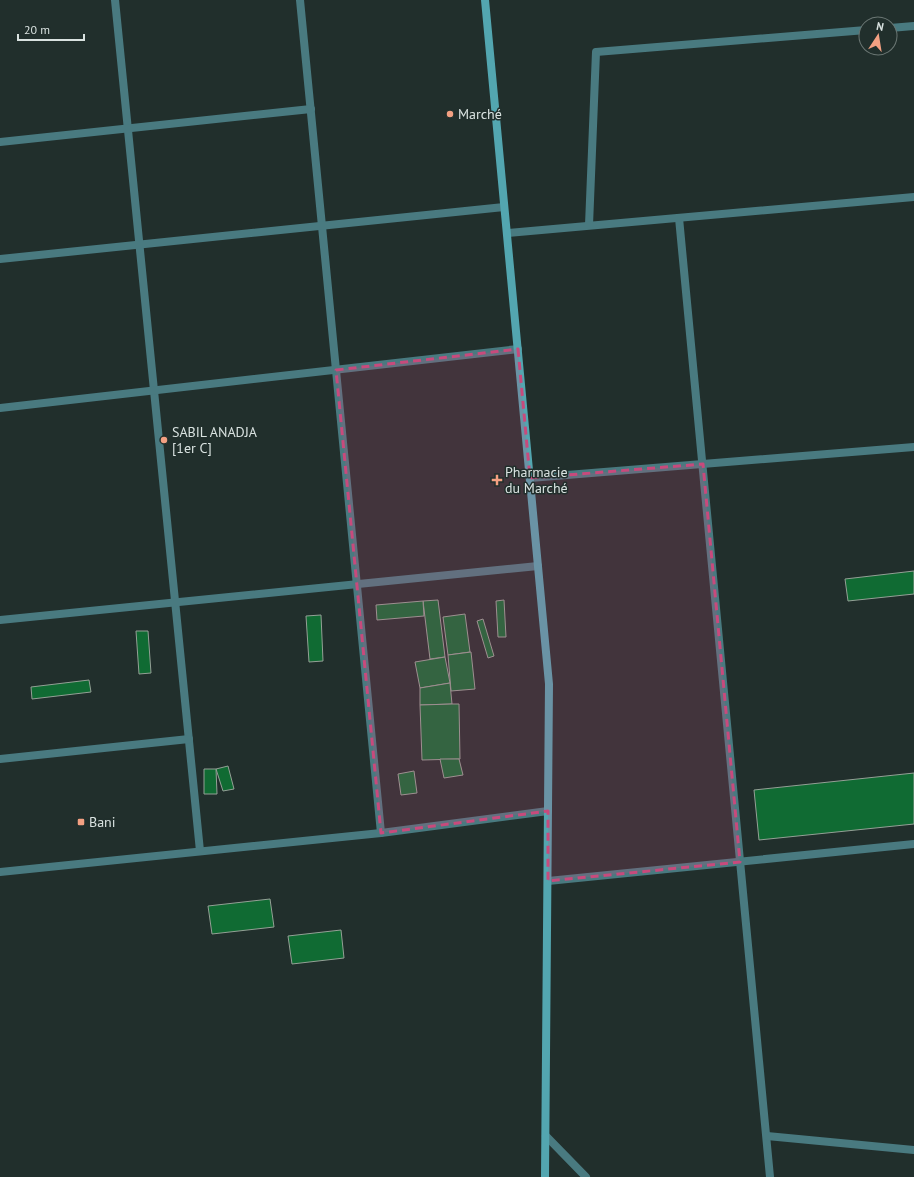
<svg xmlns="http://www.w3.org/2000/svg" width="914" height="1177" viewBox="0 0 914 1177" font-family="'PT Sans',sans-serif">
  <style>
    .building { fill: #106b33; stroke: #94a096 }
    .lines { fill: none; stroke-linecap: round; stroke-linejoin: round }
    .minor { stroke: #497a80; stroke-width: 8 }
    .secondary { stroke: #53a6b0; stroke-width: 8 }
    .marked { fill: #c84a7c; fill-opacity: 0.2; stroke: #c84a7c; stroke-width: 3; stroke-dasharray: 8 5; stroke-linejoin: round }
    .poi-dot { fill: #f3a082; stroke: #212f2c; stroke-width: 1.5 }
    .labels { text-anchor: middle; dominant-baseline: central; stroke-width: 3; stroke-linejoin: round; paint-order: stroke }
    .poi-label { font-size: 14px; fill: #d9e2e0; stroke: #212f2c; text-anchor: start }
  </style>
  <rect width="100%" height="100%" fill="#212f2c"/>
  <!-- building -->
  <g class="building">
    <polygon points="914,571 914,594 848,601 845,579"/>
    <polygon points="438,600 445,657 430,659 423,601"/>
    <polygon points="504,600 506,637 498,637 496,601"/>
    <polygon points="423,601 424,616 377,620 376,605"/>
    <polygon points="465,614 470,652 448,655 443,617"/>
    <polygon points="321,615 323,661 309,662 306,616"/>
    <polygon points="483,619 494,656 488,658 477,621"/>
    <polygon points="136,631 148,631 151,673 139,674"/>
    <polygon points="471,652 475,689 451,691 448,655"/>
    <polygon points="445,657 450,683 420,688 415,662"/>
    <polygon points="89,680 91,692 32,699 31,687"/>
    <polygon points="450,683 452,704 420,705 420,688"/>
    <polygon points="452,704 459,704 460,759 422,760 420,705"/>
    <polygon points="440,759 459,759 463,775 444,778"/>
    <polygon points="228,766 234,789 223,791 216,769"/>
    <polygon points="204,769 216,769 217,794 204,794"/>
    <polygon points="414,771 417,793 401,795 398,774"/>
    <polygon points="914,773 914,824 759,840 754,790"/>
    <polygon points="270,899 274,927 212,934 208,906"/>
    <polygon points="341,930 344,958 292,964 288,936"/>
  </g>
  <g class="lines">
    <!-- minor -->
    <g class="minor">
      <polyline points="115,0 200,851"/>
      <polyline points="300,0 381,833"/>
      <polyline points="890,28 914,26"/>
      <polyline points="0,142 311,109"/>
      <polyline points="679,218 770,1177"/>
      <polyline points="589,225 596,52 866,30"/>
      <polyline points="507,233 914,197"/>
      <polyline points="0,259 504,207"/>
      <polyline points="0,408 518,349"/>
      <polyline points="530,478 914,447"/>
      <polyline points="0,620 538,566"/>
      <polyline points="0,759 189,739"/>
      <polyline points="0,872 381,833 548,811"/>
      <polyline points="548,881 914,844"/>
      <polyline points="546,1136 586,1177"/>
      <polyline points="767,1136 914,1150"/>
    </g>
    <!-- secondary -->
    <polyline class="secondary" points="485,0 549,684 545,1177"/>
  </g>
  <!-- marked area -->
  <path class="marked" d="M518,349L530,478L703,464L740,862L548,881V811L381,833L336,370Z"/>
  <!-- markers -->
  <g class="poi-dot">
    <circle cx="450" cy="114" r="4"/>
    <circle cx="164" cy="440" r="4"/>
    <path d="M495 474h4v4h4v4h-4v4h-4v-4h-4v-4h4z"/>
    <rect x="77" y="818" width="8" height="8" rx="2"/>
  </g>
  <g class="labels">
    <!-- poi labels -->
    <g class="poi-label">
      <text x="458" y="114">Marché</text>
      <text x="172" y="432">SABIL ANADJA<tspan x="172" dy="16">[1er C]</tspan></text>
      <text x="505" y="472">Pharmacie<tspan x="505" dy="16">du Marché</tspan></text>
      <text x="89" y="822">Bani</text>
    </g>
  </g>
  <!-- north arrow -->
  <g transform="translate(878 36) rotate(12)"><circle r="19" fill="#212f2c" stroke="#6b7774"/>
  <path d="M0-3L7 15L0 10L-7 15Z" fill="#f3a082"/>
  <text y="-6" font-size="11" font-weight="bold" text-anchor="middle" fill="#d9e2e0">N</text>
  </g>
  <!-- scale -->
  <path d="M18 34v6h66v-6" fill="none" stroke="#d9e2e0" stroke-width="2"/>
  <text x="24" y="34" font-size="12" fill="#d9e2e0" stroke="#212f2c" stroke-width="3" paint-order="stroke">20 m</text>
</svg>
